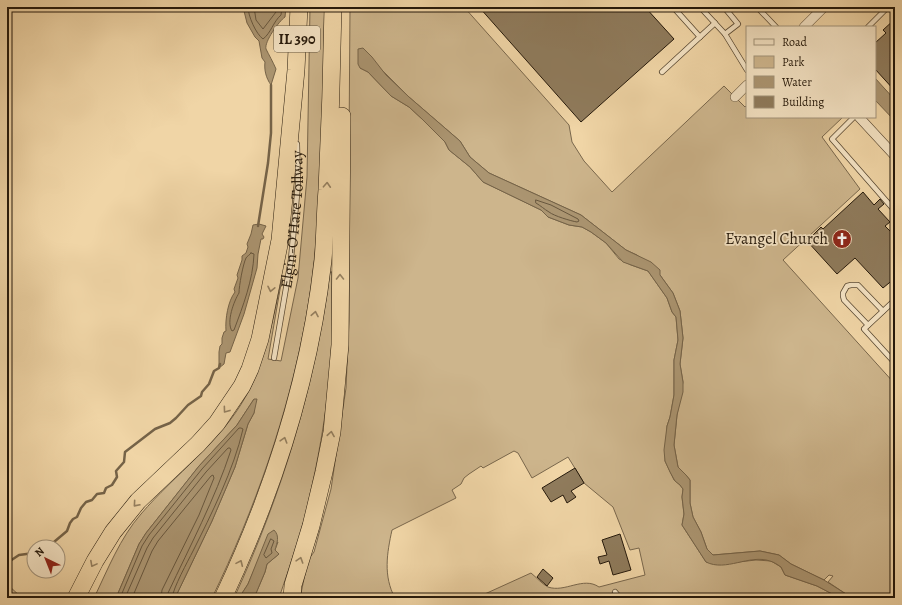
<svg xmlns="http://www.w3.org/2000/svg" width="902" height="605" viewBox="0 0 902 605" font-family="Alegreya,serif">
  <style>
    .green { fill: #cdb58c; stroke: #79674c }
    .water { fill: #ab9571; stroke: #756348 }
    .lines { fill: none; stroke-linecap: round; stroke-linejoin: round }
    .shore { stroke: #68573e; stroke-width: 1 }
    .stream { stroke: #756348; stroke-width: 2.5 }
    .building { fill: #8f7b5c; stroke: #25190b }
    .lane-casing { stroke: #584832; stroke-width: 6 }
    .street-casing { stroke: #584832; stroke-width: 10 }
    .highway-casing { stroke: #25190b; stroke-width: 18 }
    .lane { stroke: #f5e4c5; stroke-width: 4.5 }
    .street { stroke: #f5e4c5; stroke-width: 9 }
    .highway { stroke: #f0d5a6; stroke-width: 17 }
    .oneway { stroke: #958060 }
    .labels { text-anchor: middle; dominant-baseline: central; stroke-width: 3.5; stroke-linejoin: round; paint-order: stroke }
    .shield { fill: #f5e4c5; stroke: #635643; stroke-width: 1 }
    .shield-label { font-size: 15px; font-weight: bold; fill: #25190b }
    .street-label { font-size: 16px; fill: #25190b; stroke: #f5e4c5 }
    .poi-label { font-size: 16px; fill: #25190b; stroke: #f5e4c5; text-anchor: end }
  </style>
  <rect width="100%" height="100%" fill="#f0d5a6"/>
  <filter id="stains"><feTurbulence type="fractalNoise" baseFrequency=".005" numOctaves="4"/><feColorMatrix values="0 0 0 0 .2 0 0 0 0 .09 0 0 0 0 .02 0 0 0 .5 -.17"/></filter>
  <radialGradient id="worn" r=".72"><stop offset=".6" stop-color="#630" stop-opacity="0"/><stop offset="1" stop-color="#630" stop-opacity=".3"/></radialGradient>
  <!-- green -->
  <g class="green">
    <path d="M310,7H325C322,110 324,216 306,318C288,415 255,509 212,598H175L212,521L235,467L248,424L254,413V399L237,425L199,466L146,533L139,544L116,598H94C108,569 120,538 141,514C175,474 220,443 246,396C266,360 273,318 282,278L268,359L281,361L298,278L307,177Z"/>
    <path d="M350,7H464L569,125L572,142L584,161L612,192L724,86L745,107L747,105V117H843L822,137L860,189L783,260L895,384V598H856L846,594L828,582L833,576L829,575L824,580L791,564L779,555L760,551L713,555L707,549L701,532L693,517L690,503V480L686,475L678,467L674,445L677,415L683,382L680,364L683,338L680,311L673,293L660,275L637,255L626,250L581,215L489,173L470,157L460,141L409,97L380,68H360L368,72L391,96L409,107L422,119L445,142L449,150L470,167L483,182L541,210L548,217L569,225L582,227L591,232L606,243L619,259L631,265L648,271L667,298L672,312L676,317L678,340L674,360V395L670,417L667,426L665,461L674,480L680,485L683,489L682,497L684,514L682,525L706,562H738L756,560L771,561L781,567L785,575L817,586L840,598H476L531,573C536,577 542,584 548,587C565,593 583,576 599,587L645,575L639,548L630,550L613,507L584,483L568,457L532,478L518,453L514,451L483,468L481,466L469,474L464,478L461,484L452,490L456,498L392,530C387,553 383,576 395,598H300L308,560L314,552L331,489L346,388L349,321V146Z"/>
    <path d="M330,272H332C332,308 333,345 329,382C325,421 318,460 309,499C302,533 290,565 279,598H254L265,572L267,564L279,554L275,550L278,542L261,554L248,584L239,598H234C282,494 315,386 330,272Z"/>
    <polygon points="7,584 22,598 7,598"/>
  </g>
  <!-- water -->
  <g class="water">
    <path d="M245,7H286L285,17C279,21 264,42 266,49C269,55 273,62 276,69L271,85C266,78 264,70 265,62L262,58L259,41L255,37L247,23L244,11Z"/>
    <path d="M363,48L372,57L386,75L409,97L460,141L470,157L489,173L581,215L626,250L651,262L660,270V275L673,293L680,311L683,338L680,364L683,382V392L677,415L674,445L678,467L686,475L690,480V503L693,517L701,532L707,549L713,555L760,551L779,555L791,564L824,580L846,594L856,598H840L817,586L785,575L781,567C778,565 774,562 770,561C749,554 726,572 706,562L682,525L684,514L682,497L683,489L680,485L675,481L670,472L665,461L664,450L667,426L670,417L674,395V360L678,340L676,317L672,312L667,298L648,271L623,262L606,243L591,232L582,227L569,225L548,217L541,210L483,182L470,167L449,150L445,142L422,119L409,107L391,96L368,72L360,68L358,64V49Z"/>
    <polygon points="875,78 895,100 895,121 875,100"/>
    <path d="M259,224L266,226L262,234L264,237L263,239H261L258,254L257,268L244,314L230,352L226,353L224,364L219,368V352L220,346L222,344V338L224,332L226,331C225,319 228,301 235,292L234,289L238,278L237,275L242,260V256L246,253L248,247L247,244L251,234L253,225Z"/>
    <polygon points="254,399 257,399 254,413 248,424 235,467 212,521 175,598 116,598 139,544 146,533 199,466 237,425"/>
    <path d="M274,530C280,536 277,543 275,550L279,554L267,564L265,572L254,598H239L248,584L268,534Z"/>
  </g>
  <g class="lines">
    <!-- shore -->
    <g class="shore">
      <path d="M248,7C248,16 256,34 263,39C271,33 273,22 281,15L282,7"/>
      <polyline points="254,7 256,20 263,29 276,12 277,7"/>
      <path d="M536,200L551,205L578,219L579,221L577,222C571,221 554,216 549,212C544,209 541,206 536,203Z"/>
      <path d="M251,253L254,254C253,280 243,306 234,330L232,331C226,322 234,301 239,293C239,286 243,264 246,258C247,256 250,255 251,253Z"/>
      <polygon points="271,539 274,541 271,549 272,553 266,558 264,555"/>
      <path d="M120,598L142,546L149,535L202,469L239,428H241L243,429C234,469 211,515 193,551C188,561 173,588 172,598"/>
      <path d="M125,598L147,548L153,538L206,472L228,448H230L231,450C215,499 190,546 168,593L167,598"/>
      <polyline points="132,598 152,551 158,541 211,476 213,475 214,478 199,515 162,590 161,598"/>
    </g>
    <!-- stream -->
    <g class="stream">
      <polyline points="258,226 268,163 271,133 271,85"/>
      <polyline points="48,547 67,531 70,523 73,519 77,517 81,508 86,502 92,500 97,494 104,493 106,488 112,485 117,477 116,471 124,462 125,452 155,429 170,423 176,418 188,405 201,396 202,392 209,384 214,371 219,368 220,364"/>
      <polyline points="7,563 19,555 34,553"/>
    </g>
  </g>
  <!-- building -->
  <g class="building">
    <polygon points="479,7 645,7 674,39 581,122"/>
    <polygon points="895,19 895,91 875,69 875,43 886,33 883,30"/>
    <polygon points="863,192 874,205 880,199 884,204 878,209 890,222 885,226 895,236 895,278 883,288 855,258 837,274 807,241 821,227 823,229"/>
    <polygon points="575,468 584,483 571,491 576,497 567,503 563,495 551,502 542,488"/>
    <polygon points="620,534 631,570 613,575 609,561 600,564 598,557 607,555 602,540"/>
    <polygon points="543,569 553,578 547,586 537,577"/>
  </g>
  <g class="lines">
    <defs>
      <g id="lane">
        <polyline points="673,7 700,37"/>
        <polyline points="700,7 725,34 747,70"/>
        <polyline points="724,7 738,24 725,34"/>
        <polyline points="757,7 776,27"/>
        <polyline points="868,27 888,7"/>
        <polyline points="662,72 715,23"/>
        <polyline points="854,117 832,139 895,211"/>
        <polyline points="895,300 864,329 895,363"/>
        <polyline points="868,325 844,300 843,296 843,293 847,286 851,285 858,285 883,311"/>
        <path id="s1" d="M274,358L291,259L298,184L297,144"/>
        <polyline points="615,592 620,598"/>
      </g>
      <g id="street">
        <polyline points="804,27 824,7"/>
        <polyline points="735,97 747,85"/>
        <polyline points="859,117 895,156"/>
      </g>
      <g id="highway">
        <polyline points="76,598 95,561 113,532 138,501 198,444 217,423 242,386 250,369 260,339 280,240 296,70 299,7"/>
        <path d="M223,598C273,492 310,377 323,260C325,237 325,213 327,190C330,129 332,68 333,7"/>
        <polyline points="292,598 293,585 311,526 324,472 332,432 340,345 342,116"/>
      </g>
    </defs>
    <!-- lane casing -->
    <use href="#lane" class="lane-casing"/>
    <!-- street casing -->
    <use href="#street" class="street-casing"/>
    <!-- highway casing -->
    <use href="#highway" class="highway-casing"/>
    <!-- lane -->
    <use href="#lane" class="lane"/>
    <!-- street -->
    <use href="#street" class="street"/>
    <!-- highway -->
    <use href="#highway" class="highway"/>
  </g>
  <!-- one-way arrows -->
  <defs><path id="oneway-chevron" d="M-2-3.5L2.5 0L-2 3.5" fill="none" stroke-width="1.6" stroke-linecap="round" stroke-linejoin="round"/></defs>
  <g class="oneway">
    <use href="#oneway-chevron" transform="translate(327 185) rotate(-87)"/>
    <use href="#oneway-chevron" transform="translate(340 277) rotate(-90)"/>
    <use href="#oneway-chevron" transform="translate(271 289) rotate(102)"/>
    <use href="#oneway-chevron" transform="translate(315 314) rotate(-79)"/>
    <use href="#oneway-chevron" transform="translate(226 410) rotate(126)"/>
    <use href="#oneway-chevron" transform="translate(331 434) rotate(-81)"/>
    <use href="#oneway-chevron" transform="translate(284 440) rotate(-73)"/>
    <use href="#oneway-chevron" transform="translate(136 504) rotate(131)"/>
    <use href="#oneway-chevron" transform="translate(300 560) rotate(-72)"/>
    <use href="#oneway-chevron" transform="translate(240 563) rotate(-66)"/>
    <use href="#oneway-chevron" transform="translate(93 564) rotate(118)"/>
  </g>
  <!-- icons -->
  <defs>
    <symbol id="church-disc" viewBox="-11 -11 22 22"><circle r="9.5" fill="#8f2418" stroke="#f5e4c5"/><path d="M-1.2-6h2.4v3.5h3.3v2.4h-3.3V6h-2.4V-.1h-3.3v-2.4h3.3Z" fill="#fff"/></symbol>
  </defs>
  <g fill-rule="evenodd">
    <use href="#church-disc" x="831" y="228" width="22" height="22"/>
  </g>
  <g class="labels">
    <!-- shield labels -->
    <rect class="shield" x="274" y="26" width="46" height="26" rx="3"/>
    <g class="shield-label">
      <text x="297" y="39">IL 390</text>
    </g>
    <!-- street labels -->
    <g class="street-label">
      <text stroke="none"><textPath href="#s1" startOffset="140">Elgin-O'Hare Tollway</textPath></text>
    </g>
    <!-- poi labels -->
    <g class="poi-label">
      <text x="828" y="239">Evangel Church</text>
    </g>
  </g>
  <!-- margin -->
  <rect width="902" height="605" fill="none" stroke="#f0d5a6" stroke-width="24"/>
  <rect x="8" y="8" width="886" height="589" fill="none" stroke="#25190b" stroke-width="2"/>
  <rect x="12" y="12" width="878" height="581" fill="none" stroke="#25190b"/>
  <!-- legend -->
  <rect x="746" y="26" width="130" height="92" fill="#f5e4c5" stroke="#a2937b"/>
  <rect x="754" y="39" width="20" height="6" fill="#f5e4c5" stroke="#a2937b"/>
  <text x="782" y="46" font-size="12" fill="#25190b">Road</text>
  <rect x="754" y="56" width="20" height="12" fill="#cdb58c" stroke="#a2937b"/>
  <text x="782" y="66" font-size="12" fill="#25190b">Park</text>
  <rect x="754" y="76" width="20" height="12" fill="#ab9571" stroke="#a2937b"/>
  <text x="782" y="86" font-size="12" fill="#25190b">Water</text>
  <rect x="754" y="96" width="20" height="12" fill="#8f7b5c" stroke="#a2937b"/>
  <text x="782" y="106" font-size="12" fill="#25190b">Building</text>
  <!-- north arrow -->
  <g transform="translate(46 559) rotate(317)"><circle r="19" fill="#f5e4c5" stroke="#a2937b"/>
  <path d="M0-3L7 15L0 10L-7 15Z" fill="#8f2418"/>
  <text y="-6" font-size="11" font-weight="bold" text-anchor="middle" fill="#25190b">N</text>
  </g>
  <rect width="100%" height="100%" filter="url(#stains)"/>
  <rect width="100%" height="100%" fill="url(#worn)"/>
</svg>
